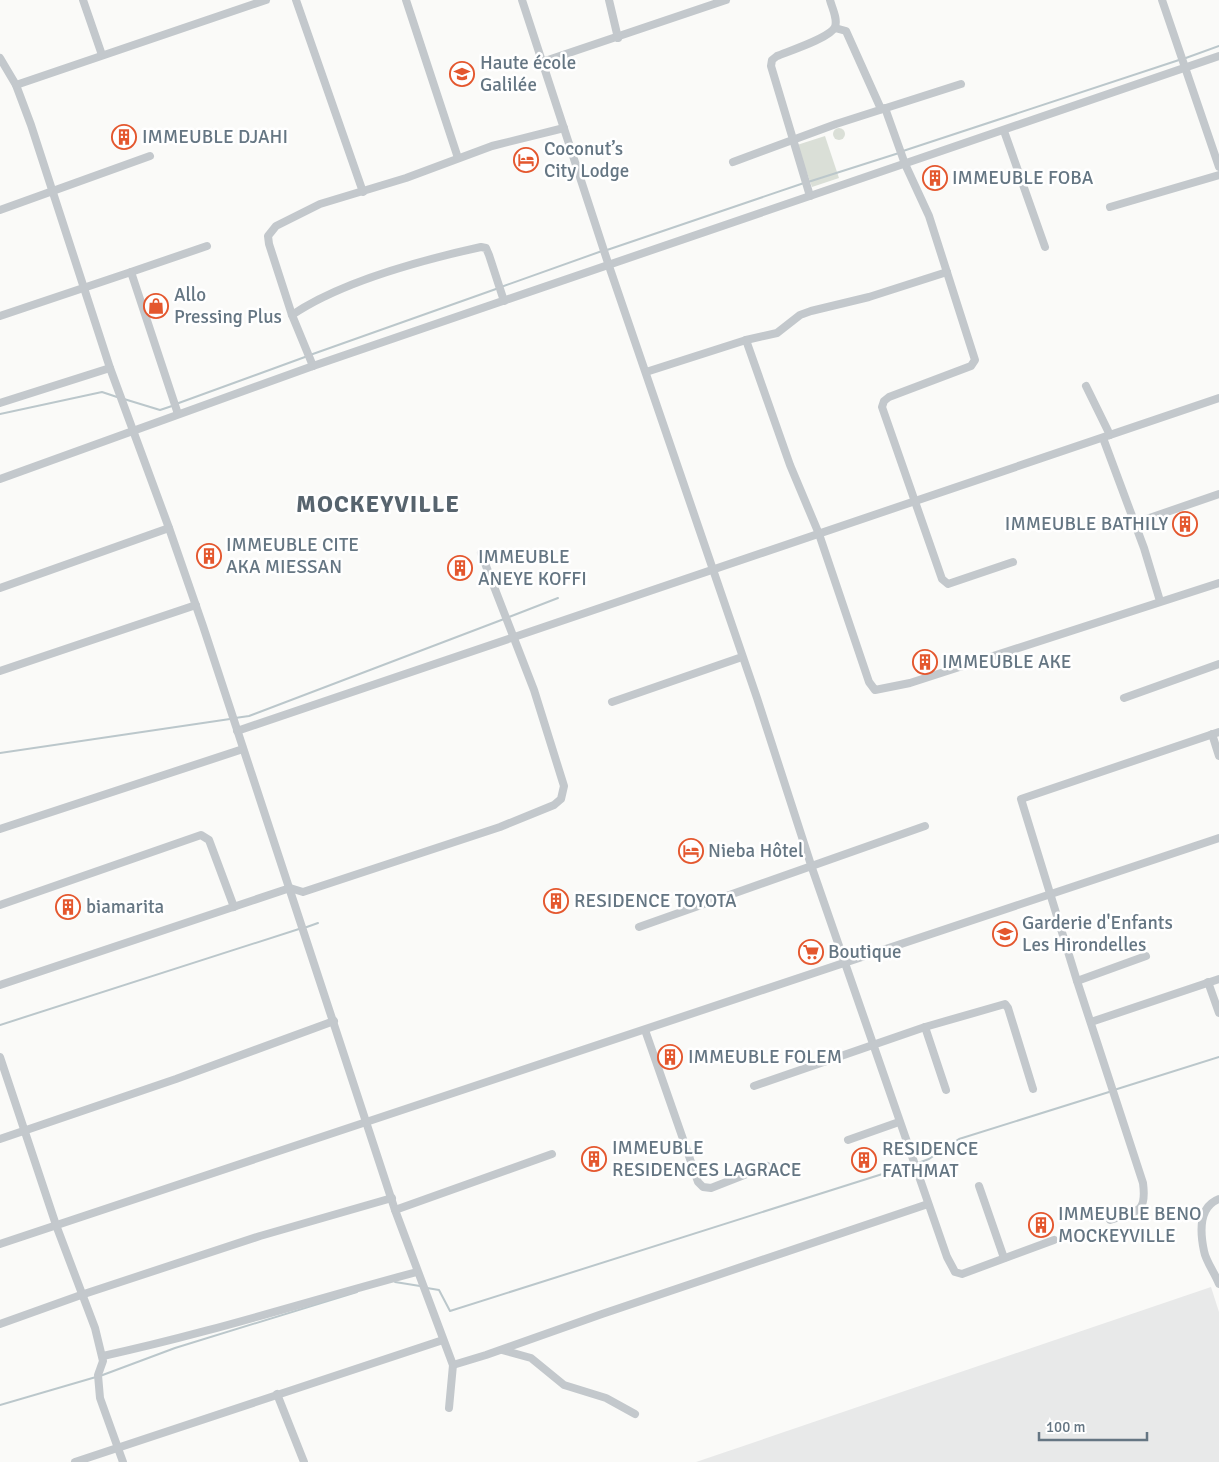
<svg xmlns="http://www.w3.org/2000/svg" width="1219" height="1462" viewBox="0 0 1219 1462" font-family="Signika,sans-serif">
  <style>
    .built { fill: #e8e9e9 }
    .green { fill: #dadfd7 }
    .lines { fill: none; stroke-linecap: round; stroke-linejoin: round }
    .stream { stroke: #bbc7cb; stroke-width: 2 }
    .minor { stroke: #c3c8cc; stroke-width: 8 }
    .labels { text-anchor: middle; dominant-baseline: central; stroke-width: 5; stroke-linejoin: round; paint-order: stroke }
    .poi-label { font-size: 19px; fill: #657683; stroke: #fff; text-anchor: start }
    .district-label { font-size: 24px; font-weight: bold; letter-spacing: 1px; fill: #57646e; stroke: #fff }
  </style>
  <rect width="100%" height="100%" fill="#fafaf8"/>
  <!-- built -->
  <polygon class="built" points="1211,1287 1219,1312 1219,1462 696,1462"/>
  <!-- green -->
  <g class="green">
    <circle cx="839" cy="134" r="6"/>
    <polygon points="825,136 839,178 812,187 797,145"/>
  </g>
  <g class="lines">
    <!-- stream -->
    <g class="stream">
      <polyline points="1183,59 1219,46"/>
      <polyline points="903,151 1179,60"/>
      <polyline points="808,182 899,153"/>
      <polyline points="607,250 804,183"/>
      <polyline points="501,287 602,251"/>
      <polyline points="310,355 496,289"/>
      <polyline points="124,399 160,410 172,406"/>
      <polyline points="176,404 305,357"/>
      <polyline points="0,414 102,392 117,397"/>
      <polyline points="509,617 558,598"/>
      <polyline points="235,718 249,716 504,619"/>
      <polyline points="0,753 230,719"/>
      <polyline points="304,928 318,923"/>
      <polyline points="0,1025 299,929"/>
      <polyline points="1114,1090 1219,1057"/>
      <polyline points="918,1163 929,1159 959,1139 1109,1092"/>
      <polyline points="395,1282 420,1286"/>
      <polyline points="427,1288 439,1290 450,1311 914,1164"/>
      <polyline points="100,1376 175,1348 357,1292"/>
      <polyline points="0,1405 96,1377"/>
    </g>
    <!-- minor -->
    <g class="minor">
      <polyline points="83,0 102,55"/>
      <polyline points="296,0 363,192"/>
      <polyline points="406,0 458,158"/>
      <polyline points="522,0 609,266 757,698 812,868 947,1257 955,1272 962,1274 1054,1240"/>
      <polyline points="609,0 618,38"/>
      <polyline points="1162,0 1219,167"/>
      <polyline points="835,28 846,31 881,109"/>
      <polyline points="0,58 16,85 31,125 110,368 169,528 203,626 395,1210 453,1365 449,1408"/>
      <polyline points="542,62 726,0"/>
      <polyline points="16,85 266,0"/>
      <polyline points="885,108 905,164 929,216 975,360 971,366 889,397 884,401 882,407 942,579 948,584 1013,562"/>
      <polyline points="1004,131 1045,247"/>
      <polyline points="733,162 836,124 961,84"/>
      <path d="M810,196L771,66L772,60L777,56C789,51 830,38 835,27C838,19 832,8 830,0"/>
      <polyline points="1110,207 1219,175"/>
      <polyline points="0,210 150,156"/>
      <polyline points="131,272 207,246"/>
      <path d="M292,315C342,281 422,260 481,247L486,248L489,255L504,301"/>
      <polyline points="0,316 131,272 178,414"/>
      <polyline points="746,340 777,333 800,315 811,311 869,297 947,272"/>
      <polyline points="313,366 292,315 269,244 268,236 276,226 320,204 406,178 492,146 564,128"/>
      <polyline points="646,372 746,340 790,465 819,534 869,682 875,690 910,683 1219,583"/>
      <polyline points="1086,386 1110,435"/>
      <polyline points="0,403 110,368"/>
      <polyline points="1103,438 1144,548 1160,601"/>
      <polyline points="0,479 313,366 1219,56"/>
      <polyline points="1135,523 1219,494"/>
      <polyline points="0,588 169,528"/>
      <polyline points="0,671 196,605"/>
      <polyline points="1124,698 1219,664"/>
      <polyline points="612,702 742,657"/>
      <polyline points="237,731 1219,398"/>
      <polyline points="1212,734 1219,756"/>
      <polyline points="0,829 243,749"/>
      <polyline points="0,905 201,835 209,840 234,907"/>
      <polyline points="639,927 925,826"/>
      <polyline points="1077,981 1146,956"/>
      <polyline points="1208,982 1219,1013"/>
      <polyline points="0,985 290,888 303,892 500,827 554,805 561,799 564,786 534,690 481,553"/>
      <polyline points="1091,1022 1219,979"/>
      <polyline points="925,1027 946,1090"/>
      <polyline points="645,1030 698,1182 703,1187 711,1188 767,1166"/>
      <polyline points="0,1057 56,1225 95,1328 103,1361 98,1375 100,1398 123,1462"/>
      <polyline points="754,1086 925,1027 1005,1004 1008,1008 1033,1089"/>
      <polyline points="0,1139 176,1079 334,1021"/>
      <polyline points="848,1140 899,1122"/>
      <polyline points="979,1186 1004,1258"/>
      <path d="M1219,1199C1198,1207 1200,1232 1204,1251C1206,1262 1215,1273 1219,1284"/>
      <polyline points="395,1210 552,1154"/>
      <path d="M1110,1220C1137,1211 1147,1214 1143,1183L1077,981L1021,799L1219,732"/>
      <polyline points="0,1244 1219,838"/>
      <polyline points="0,1324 81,1295 260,1236 392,1198"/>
      <polyline points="502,1350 531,1358 564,1385 606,1398 635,1414"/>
      <path d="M103,1356C209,1333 312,1300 417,1272"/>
      <polyline points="453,1365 486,1355 602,1314 928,1204"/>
      <polyline points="277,1394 304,1462"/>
      <polyline points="75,1462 443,1340"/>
    </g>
  </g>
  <!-- icons -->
  <defs>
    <symbol id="school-ring" viewBox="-11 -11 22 22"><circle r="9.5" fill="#fff" stroke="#e4572e" stroke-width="1.5"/><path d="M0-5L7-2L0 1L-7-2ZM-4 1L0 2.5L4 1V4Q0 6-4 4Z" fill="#e4572e"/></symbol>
    <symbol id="building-ring" viewBox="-11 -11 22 22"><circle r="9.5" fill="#fff" stroke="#e4572e" stroke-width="1.5"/><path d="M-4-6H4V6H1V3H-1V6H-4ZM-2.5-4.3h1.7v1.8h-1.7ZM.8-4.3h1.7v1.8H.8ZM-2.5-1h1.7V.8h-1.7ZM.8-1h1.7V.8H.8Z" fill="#e4572e"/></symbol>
    <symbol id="hotel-ring" viewBox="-11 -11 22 22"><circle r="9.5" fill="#fff" stroke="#e4572e" stroke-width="1.5"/><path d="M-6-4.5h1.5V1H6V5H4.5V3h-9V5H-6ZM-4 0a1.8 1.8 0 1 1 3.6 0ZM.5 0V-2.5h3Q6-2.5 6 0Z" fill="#e4572e"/></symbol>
    <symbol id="shop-ring" viewBox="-11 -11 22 22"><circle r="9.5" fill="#fff" stroke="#e4572e" stroke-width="1.5"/><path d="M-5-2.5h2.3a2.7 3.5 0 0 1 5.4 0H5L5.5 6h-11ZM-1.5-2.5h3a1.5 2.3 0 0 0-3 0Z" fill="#e4572e"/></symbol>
    <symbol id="supermarket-ring" viewBox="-11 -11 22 22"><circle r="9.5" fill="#fff" stroke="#e4572e" stroke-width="1.5"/><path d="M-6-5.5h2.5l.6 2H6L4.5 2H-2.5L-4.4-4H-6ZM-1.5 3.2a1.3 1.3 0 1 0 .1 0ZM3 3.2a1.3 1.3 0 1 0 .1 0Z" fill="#e4572e"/></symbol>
  </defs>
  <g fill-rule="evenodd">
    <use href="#school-ring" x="448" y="60" width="28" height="28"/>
    <use href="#building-ring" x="110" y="123" width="28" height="28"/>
    <use href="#hotel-ring" x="512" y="146" width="28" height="28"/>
    <use href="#building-ring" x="921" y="164" width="28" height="28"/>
    <use href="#shop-ring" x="142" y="292" width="28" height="28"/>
    <use href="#building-ring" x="1171" y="510" width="28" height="28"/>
    <use href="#building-ring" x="195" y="542" width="28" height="28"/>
    <use href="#building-ring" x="446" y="554" width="28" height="28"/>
    <use href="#building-ring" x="911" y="648" width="28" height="28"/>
    <use href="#hotel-ring" x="677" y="837" width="28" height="28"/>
    <use href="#building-ring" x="542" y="887" width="28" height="28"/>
    <use href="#building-ring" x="54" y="893" width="28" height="28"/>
    <use href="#school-ring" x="991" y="920" width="28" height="28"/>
    <use href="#supermarket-ring" x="797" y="938" width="28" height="28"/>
    <use href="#building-ring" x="656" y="1043" width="28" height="28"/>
    <use href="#building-ring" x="580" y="1145" width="28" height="28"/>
    <use href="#building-ring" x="850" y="1146" width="28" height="28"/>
    <use href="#building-ring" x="1027" y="1211" width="28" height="28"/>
  </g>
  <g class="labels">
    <!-- poi labels -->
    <g class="poi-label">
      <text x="480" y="63">Haute école<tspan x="480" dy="22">Galilée</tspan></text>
      <text x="142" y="137">IMMEUBLE DJAHI</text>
      <text x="544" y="149">Coconut’s<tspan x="544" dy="22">City Lodge</tspan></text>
      <text x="952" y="178">IMMEUBLE FOBA</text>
      <text x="174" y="295">Allo<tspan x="174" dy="22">Pressing Plus</tspan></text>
      <text x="1168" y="524" text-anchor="end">IMMEUBLE BATHILY</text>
      <text x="226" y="545">IMMEUBLE CITE<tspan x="226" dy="22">AKA MIESSAN</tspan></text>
      <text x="478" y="557">IMMEUBLE<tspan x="478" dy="22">ANEYE KOFFI</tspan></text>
      <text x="942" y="662">IMMEUBLE AKE</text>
      <text x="708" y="851">Nieba Hôtel</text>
      <text x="574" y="901">RESIDENCE TOYOTA</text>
      <text x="86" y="907">biamarita</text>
      <text x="1022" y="923">Garderie d'Enfants<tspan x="1022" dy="22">Les Hirondelles</tspan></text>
      <text x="828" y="952">Boutique</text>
      <text x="688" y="1057">IMMEUBLE FOLEM</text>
      <text x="612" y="1148">IMMEUBLE<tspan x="612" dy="22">RESIDENCES LAGRACE</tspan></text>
      <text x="882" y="1149">RESIDENCE<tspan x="882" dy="22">FATHMAT</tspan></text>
      <text x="1058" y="1214">IMMEUBLE BENO<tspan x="1058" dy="22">MOCKEYVILLE</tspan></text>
    </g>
    <!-- district labels -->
    <g class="district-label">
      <text x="378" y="504">MOCKEYVILLE</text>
    </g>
  </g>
  <!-- scale -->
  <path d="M1039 1432v8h108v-8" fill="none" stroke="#657683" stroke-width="2.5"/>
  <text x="1046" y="1432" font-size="15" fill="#657683" stroke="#ffffff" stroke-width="4" paint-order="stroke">100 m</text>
</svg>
